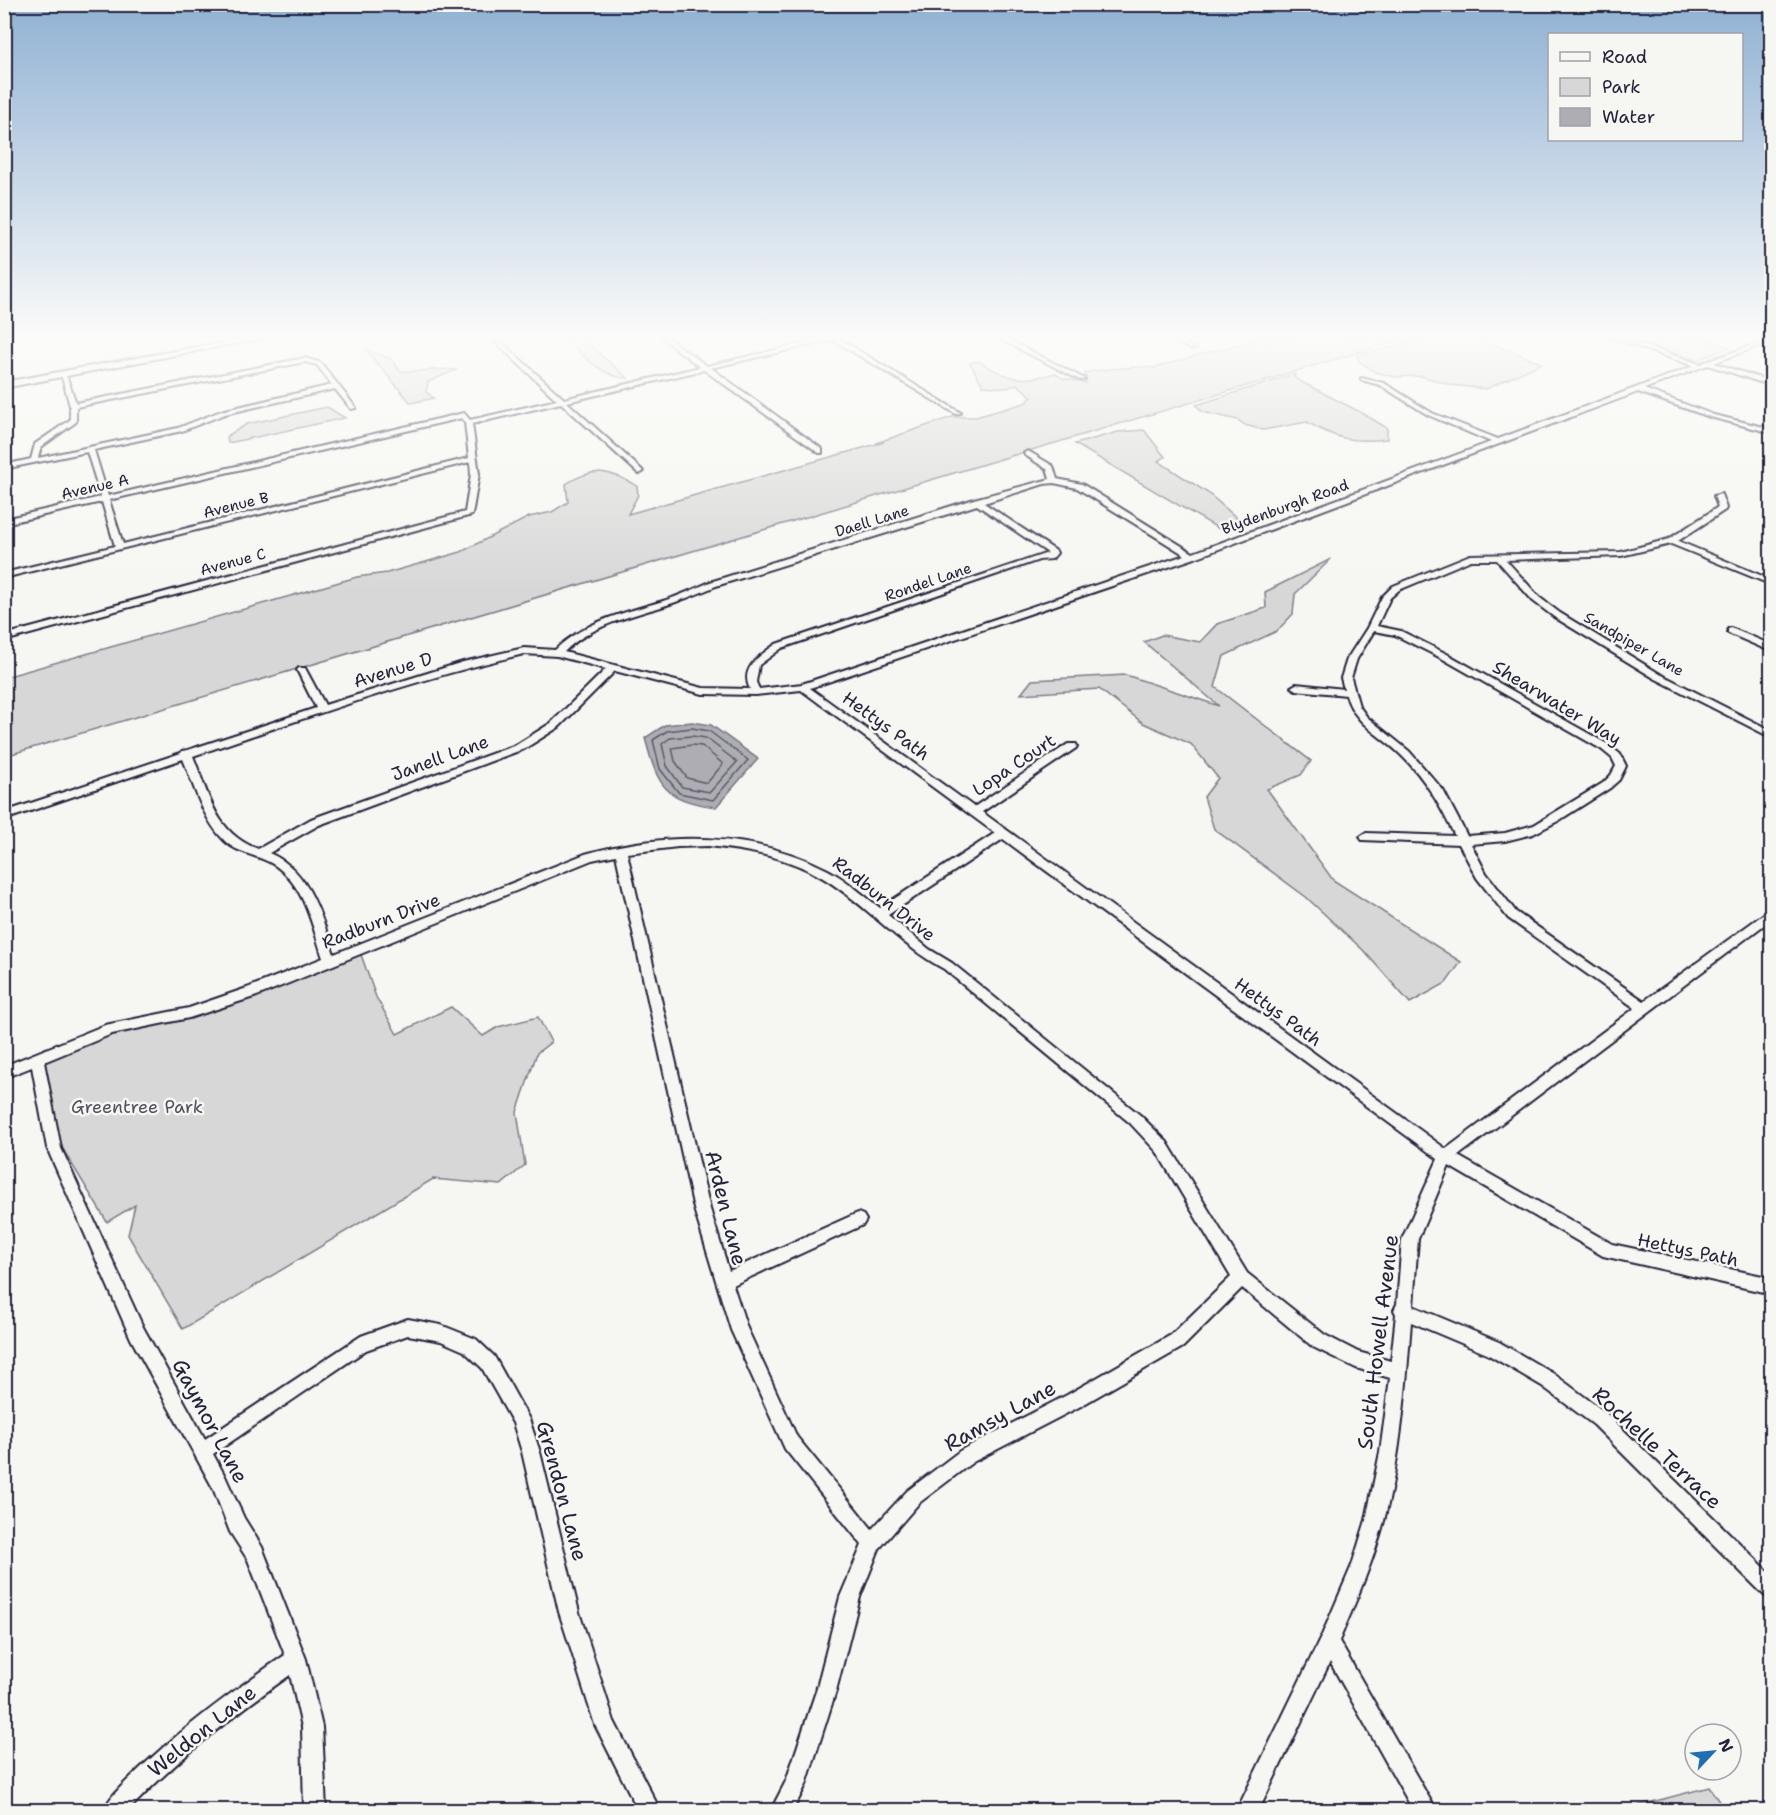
<svg xmlns="http://www.w3.org/2000/svg" width="1776" height="1815" viewBox="0 0 1776 1815" font-family="'Shantell Sans',sans-serif">
  <style>
    .green { fill: #d7d7d7; stroke: #7c7c89; stroke-width: 1.5 }
    .water { fill: #adadb3; stroke: #757583; stroke-width: 1.5 }
    .lines { fill: none; stroke-linecap: round; stroke-linejoin: round }
    .shore { stroke: #5a5a6b; stroke-width: 1.5 }
    .street-casing { stroke: #22223b; stroke-width: 4 }
    .secondary-casing { stroke: #22223b; stroke-width: 4 }
    .street { fill: #f6f6f2; fill-rule: evenodd }
    .secondary { fill: #f6f6f2; fill-rule: evenodd }
    .labels { text-anchor: middle; dominant-baseline: central; stroke-width: 5; stroke-linejoin: round; paint-order: stroke }
    .far-street-label { font-size: 15px; fill: #22223b; stroke: #f6f6f2 }
    .street-label { font-size: 18px; fill: #22223b; stroke: #f6f6f2 }
    .park-label { font-size: 18px; fill: #4f4f62; stroke: #f6f6f2 }
    .near-street-label { font-size: 21px; fill: #22223b; stroke: #f6f6f2 }
  </style>
  <rect width="100%" height="100%" fill="#f6f6f2"/>
  <filter id="ink" filterUnits="userSpaceOnUse"><feTurbulence type="fractalNoise" baseFrequency=".0167" numOctaves="2"/><feDisplacementMap in="SourceGraphic" scale="12" xChannelSelector="R" yChannelSelector="G"/><feConvolveMatrix kernelMatrix="1 2 1 2 8 2 1 2 1" color-interpolation-filters="sRGB"/></filter>
  <g filter="url(#ink)">
    <!-- green -->
    <g class="green">
      <path d="M565,338H581L628,378C604,379 580,353 565,338Z"/>
      <path d="M1260,338H1407L5,756V677L357,577L387,573L461,552L529,517L552,512L568,502L566,484C593,466 610,470 637,486L638,495L628,514L884,442L876,443L952,417H976L1025,403L1032,397L1017,384L1007,388L983,386L970,363L978,361C1008,378 1020,384 1055,373L1062,378L1086,383L1085,373C1095,370 1145,365 1153,368Z"/>
      <polygon points="1425,338 1477,338 1542,363 1486,389 1451,385 1421,376 1395,377 1375,372 1359,361 1357,356"/>
      <polygon points="1623,338 1701,338 1730,347 1698,360"/>
      <path d="M365,349L391,359L400,371C419,373 437,367 456,370L428,382L426,392L434,398L411,403Z"/>
      <path d="M1295,374L1294,378L1362,413L1387,428V439C1353,443 1336,439 1307,422L1263,430L1245,425L1238,420L1203,412L1196,405Z"/>
      <polygon points="327,407 345,418 228,443 227,436 247,424"/>
      <polygon points="1144,430 1165,457 1158,461 1208,493 1238,519 1219,529 1075,444 1118,432"/>
      <polygon points="1331,559 1295,594 1293,614 1277,631 1224,656 1215,687 1311,761 1301,775 1267,789 1333,880 1461,962 1446,983 1410,1003 1363,950 1306,897 1214,829 1204,797 1218,778 1191,744 1143,723 1099,689 1021,694 1032,680 1126,675 1219,706 1144,642 1162,635 1200,642 1217,624 1266,608 1265,592"/>
      <polygon points="359,949 376,997 397,1034 451,1007 483,1036 498,1027 538,1017 551,1042 537,1053 517,1112 525,1165 501,1185 433,1179 183,1329 128,1235 135,1205 107,1222 61,1146 44,1060 110,1029 189,1013"/>
      <polygon points="1709,1787 1725,1810 1621,1810"/>
    </g>
    <!-- water -->
    <path class="water" d="M692,722L711,725L758,759L716,807C664,800 658,787 645,738L665,725Z"/>
    <g class="lines">
      <!-- shore -->
      <g class="shore">
        <polygon points="692,728 709,731 748,760 713,800 679,793 660,769 653,740 667,731"/>
        <polygon points="692,736 706,738 737,762 710,792 682,787 667,766 662,744 670,738"/>
        <polygon points="692,745 702,746 723,764 707,783 687,778 675,761 672,748"/>
      </g>
      <defs>
        <g id="street">
          <path d="M491,338H497L564,399L700,367L662,338H668L707,366L827,338H838L961,413L956,414L833,340L711,368L822,449V453H819L704,370L567,402L642,470L643,472L639,474L561,403L472,424L479,474L472,515L4,641V635L465,512L471,474L470,462L4,578V573L115,546L102,502L4,524V519L101,497L87,452L4,469V465L31,459L35,444L70,420V406L61,374L66,375L76,403L305,358L321,363L356,408L351,409L335,389L225,414L182,431L94,450L108,496L464,413L470,420L557,400ZM305,362L317,365L332,385L221,411L178,428L38,458L41,447L76,422V407ZM462,418L465,423L469,458L123,544L109,500Z"/>
          <polygon points="998,338 1005,338 1085,379 1080,380"/>
          <polygon points="1167,338 1174,338 1196,348 1191,349"/>
          <path d="M1612,338H1620L1700,364L1772,338V341L1714,363L1772,382V386L1708,365L1644,389L1714,415L1772,429V433L1710,417L1638,392L1195,558L810,688L974,807L1068,744H1076L1077,746L1076,748L982,812L1446,1149L1635,1008L1508,918L1477,878L1459,844L1362,840L1360,837L1366,833L1455,836C1440,806 1426,779 1401,755C1381,735 1354,724 1346,695L1296,690L1291,687L1296,684L1344,689L1341,678L1347,659L1367,628L1382,597L1393,586L1470,555L1621,552L1669,539L1718,507L1714,496L1721,494L1726,508L1725,510L1678,541L1772,580V585L1671,544L1621,556L1506,560L1539,597L1560,613L1660,674L1772,731V738L1654,678L1554,617L1533,601L1497,560H1471L1399,590L1390,598L1377,626L1401,631L1449,655L1609,745L1620,754L1626,766L1619,780L1610,788L1558,821L1533,834L1505,841L1471,844L1486,873L1516,912L1644,1001L1772,908V919L1458,1156L1612,1244L1772,1278V1294L1603,1256L1449,1166L1418,1239L1413,1306L1499,1342L1554,1374L1606,1413L1772,1575V1598L1765,1596L1594,1425L1542,1386L1487,1354L1411,1322C1406,1388 1401,1456 1384,1521C1373,1562 1356,1601 1339,1641L1436,1810H1413L1330,1662L1259,1810H1237L1322,1635L1352,1565L1366,1520L1380,1452L1390,1378L1356,1368L1313,1347L1242,1288L1183,1347L1079,1407L973,1462L919,1503L879,1549L860,1597L836,1691L806,1785L793,1810H771L786,1781L816,1691L840,1597L862,1545L785,1449L731,1330L694,1209L616,855L592,860L257,996L189,1018L112,1034L44,1062L61,1148L143,1327L205,1439L361,1336L408,1319L441,1325L476,1339L494,1356L529,1419L540,1452L579,1612L614,1721L660,1810H638L595,1725L559,1612L522,1452L513,1423L482,1368L464,1351L441,1341L408,1335L366,1350L213,1454L225,1476L244,1518L262,1547L306,1659L322,1727L326,1810H304L302,1727L290,1675C232,1716 177,1759 129,1810H104C109,1797 123,1785 133,1775C180,1730 231,1692 285,1655L248,1560L230,1532L213,1488L131,1339L47,1148L32,1067L4,1078V1066L105,1025L189,1008L247,988L323,958C312,925 304,882 271,863C255,854 234,853 222,838C202,817 194,785 183,759L4,820V812L181,753L182,751L188,750L316,708L297,670L299,668H305L325,705L463,662L524,648L555,650C585,621 624,613 663,601C679,596 694,589 710,582L974,499L1050,479L1047,469L1025,455L1024,453L1028,451L1053,466L1057,479L1082,484L1193,553L1491,442L1428,415L1380,385L1361,380V378L1384,383L1432,413L1498,439L1694,366ZM1054,483L1077,488L1185,555L802,684L759,689L756,682L759,665L782,648L1039,560L1052,559L1057,553L1056,551L984,503L1044,484ZM977,505L1048,553L776,644C761,655 739,668 750,689L703,688L564,652C593,623 635,616 673,603C688,598 702,592 716,586ZM1374,631L1395,635L1443,659L1601,749L1612,758L1616,766L1611,775L1603,783L1534,825L1505,833L1467,836L1443,790L1409,751L1367,717L1359,706L1351,678L1357,659ZM524,654L557,656L606,669L551,723L516,745L311,819L258,849C215,833 209,795 193,756C302,719 411,680 524,654ZM615,671L703,694L756,695L801,690L995,833L880,908C863,895 847,880 828,870C753,831 664,832 585,854L334,954C321,916 310,870 269,853L319,825L524,749L559,727ZM1003,839L1438,1159L1402,1239L1397,1304L1394,1310L1396,1314L1391,1361L1358,1352L1325,1335L1247,1273L1167,1142L1140,1115L952,963L929,949L888,915ZM708,846C748,850 788,857 823,878C866,904 899,945 944,969L1130,1123L1157,1152L1231,1277L1171,1335L1067,1395L961,1450L907,1491L872,1529L797,1437L747,1328L733,1285L863,1225L866,1220L863,1215L858,1213L853,1215L729,1271L710,1209L627,853L678,847Z"/>
          <polygon points="1731,628 1772,645 1772,652 1728,633 1728,629"/>
        </g>
        <polygon id="secondary" points="246,338 264,338 4,388 4,382"/>
      </defs>
      <!-- street casing -->
      <use href="#street" class="street-casing"/>
      <!-- secondary casing -->
      <use href="#secondary" class="secondary-casing"/>
      <!-- street -->
      <use href="#street" class="street"/>
      <!-- secondary -->
      <use href="#secondary" class="secondary"/>
    </g>
  </g>
  <!-- sky -->
  <linearGradient id="sky" x2="0" y2="1"><stop stop-color="#90b1d3"/><stop offset="0.57" stop-color="#fbfbf9"/><stop offset="1" stop-color="#fbfbf9" stop-opacity="0"/></linearGradient>
  <rect width="1776" height="592" fill="url(#sky)"/>
  <g class="labels">
    <!-- far-street labels -->
    <g class="far-street-label">
      <text transform="translate(95 487) rotate(-13)">Avenue A</text>
      <text transform="translate(236 505) rotate(-14)">Avenue B</text>
      <text transform="translate(1285 507) rotate(-20)">Blydenburgh Road</text>
      <text transform="translate(872 521) rotate(-17)">Daell Lane</text>
      <text transform="translate(233 562) rotate(-15)">Avenue C</text>
      <text transform="translate(928 582) rotate(-19)">Rondel Lane</text>
      <text transform="translate(1634 644) rotate(30)">Sandpiper Lane</text>
    </g>
    <!-- street labels -->
    <g class="street-label">
      <text transform="translate(393 670) rotate(-17)">Avenue D</text>
      <text transform="translate(1557 703) rotate(31)">Shearwater Way</text>
      <text transform="translate(886 726) rotate(36)">Hettys Path</text>
      <text transform="translate(440 758) rotate(-20)">Janell Lane</text>
      <text transform="translate(1014 765) rotate(-34)">Lopa Court</text>
      <text transform="translate(884 899) rotate(38)">Radburn Drive</text>
      <text transform="translate(381 921) rotate(-21)">Radburn Drive</text>
      <text transform="translate(1278 1012) rotate(36)">Hettys Path</text>
      <text transform="translate(1688 1250) rotate(12)">Hettys Path</text>
    </g>
    <!-- park labels -->
    <g class="park-label">
      <text x="137" y="1107">Greentree Park</text>
    </g>
    <!-- near-street labels -->
    <g class="near-street-label">
      <text transform="translate(726 1208) rotate(76)">Arden Lane</text>
      <text transform="translate(1378 1342) rotate(-83)">South Howell Avenue</text>
      <text transform="translate(1000 1416) rotate(-29)">Ramsy Lane</text>
      <text transform="translate(210 1421) rotate(62)">Gaymor Lane</text>
      <text transform="translate(1657 1448) rotate(43)">Rochelle Terrace</text>
      <text transform="translate(562 1491) rotate(75)">Grendon Lane</text>
      <text transform="translate(202 1731) rotate(-39)">Weldon Lane</text>
    </g>
  </g>
  <!-- margin -->
  <rect width="1776" height="1815" fill="none" stroke="#f6f6f2" stroke-width="24"/>
  <rect x="12" y="12" width="1752" height="1791" fill="none" stroke="#22223b" stroke-width="2" filter="url(#ink)"/>
  <!-- legend -->
  <rect x="1548" y="33" width="195" height="108" fill="#f6f6f2" stroke="#a1a1a9" stroke-width="1.5"/>
  <rect x="1560" y="52" width="30" height="9" fill="#f6f6f2" stroke="#a1a1a9" stroke-width="1.5"/>
  <text x="1602" y="63" font-size="18" fill="#22223b">Road</text>
  <rect x="1560" y="78" width="30" height="18" fill="#d7d7d7" stroke="#a1a1a9" stroke-width="1.5"/>
  <text x="1602" y="93" font-size="18" fill="#22223b">Park</text>
  <rect x="1560" y="108" width="30" height="18" fill="#adadb3" stroke="#a1a1a9" stroke-width="1.5"/>
  <text x="1602" y="123" font-size="18" fill="#22223b">Water</text>
  <!-- north arrow -->
  <g transform="translate(1713 1752) rotate(64)"><circle r="28" fill="#f6f6f2" stroke="#a1a1a9" stroke-width="1.5"/>
  <path d="M0-4.5L10 22L0 15L-10 22Z" fill="#1f6fb2"/>
  <text y="-9" font-size="16" font-weight="bold" text-anchor="middle" fill="#22223b">N</text>
  </g>
</svg>
